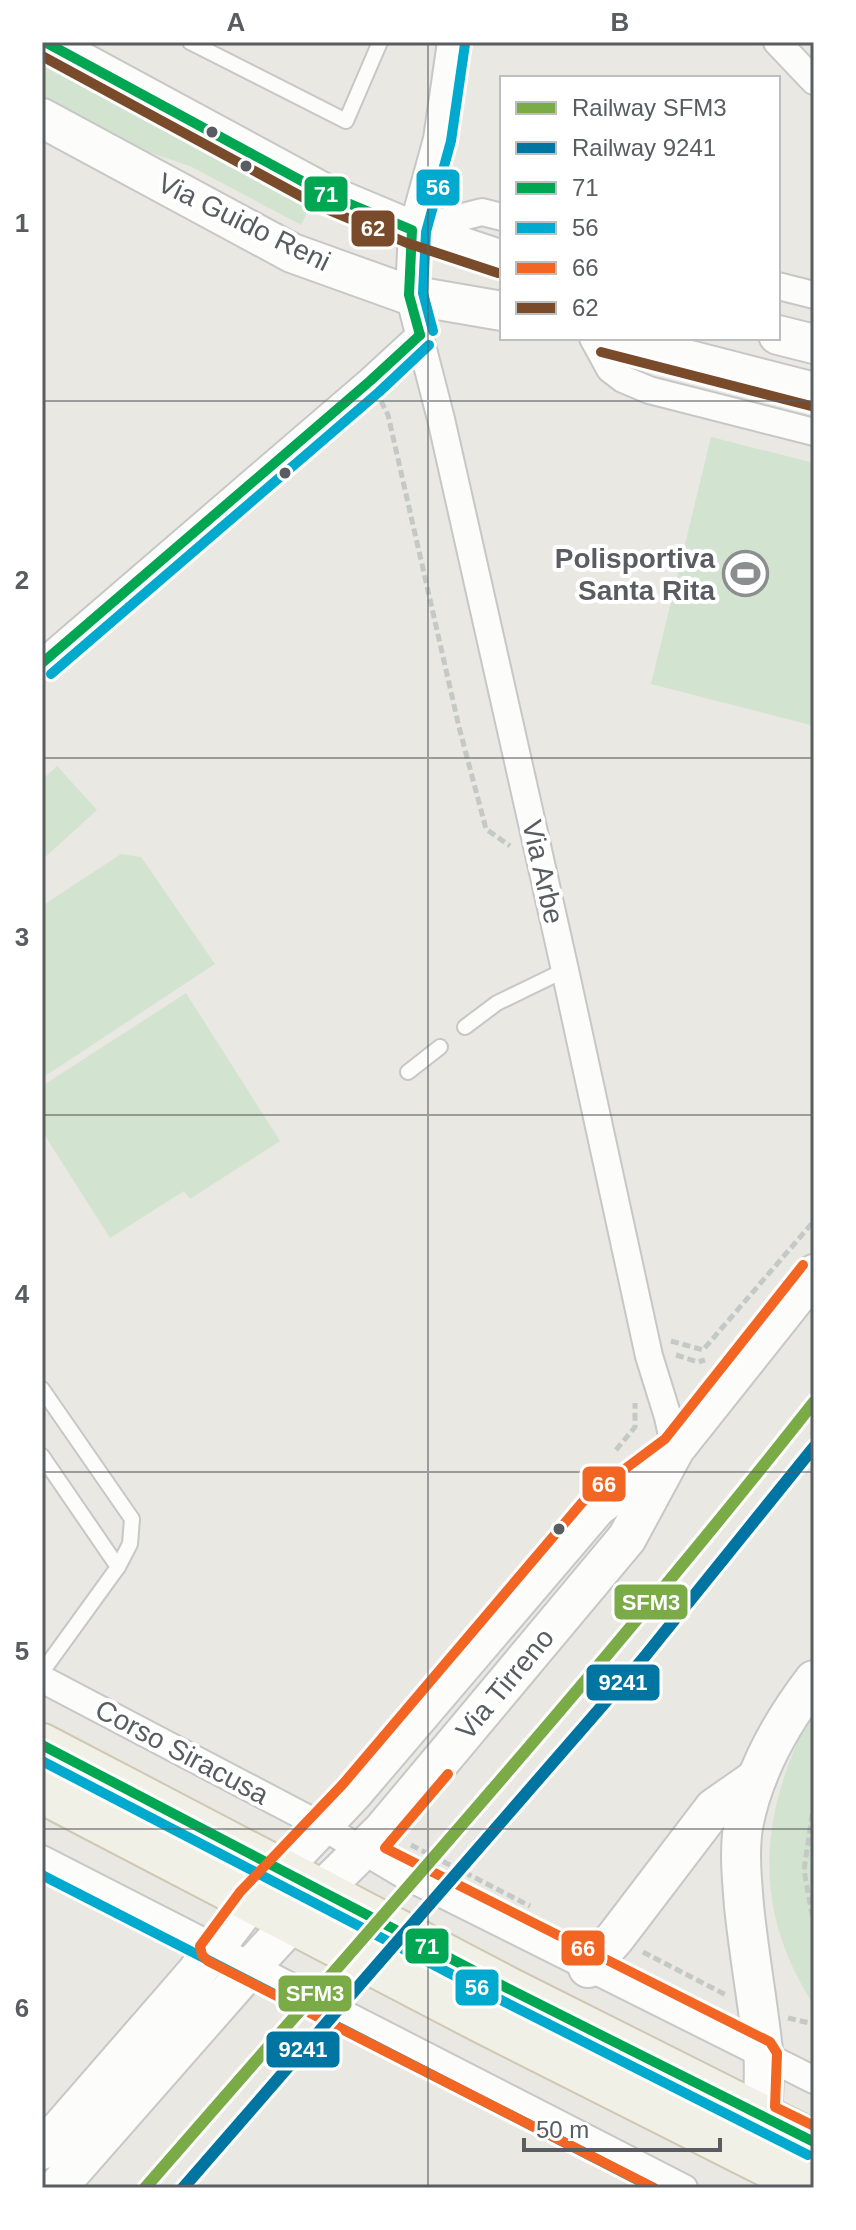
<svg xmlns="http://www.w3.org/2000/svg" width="856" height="2230" viewBox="0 0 856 2230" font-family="Helvetica,sans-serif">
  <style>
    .green { fill: #d2e4d0 }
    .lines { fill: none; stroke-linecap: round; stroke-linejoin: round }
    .lane-casing { stroke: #c6c7c6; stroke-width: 18 }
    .street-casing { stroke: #c6c7c6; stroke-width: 30 }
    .secondary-casing { stroke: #c6c7c6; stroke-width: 42 }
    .primary-casing { stroke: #cfc8b3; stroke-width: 46 }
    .path { stroke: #c4c9c6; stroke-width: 5; stroke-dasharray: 8 4; stroke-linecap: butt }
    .lane { stroke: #fcfcfb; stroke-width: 14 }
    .street { stroke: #fcfcfb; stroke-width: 26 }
    .secondary { stroke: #fcfcfb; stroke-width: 38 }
    .primary { stroke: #f1f0e6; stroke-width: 42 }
    .bus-1-casing { stroke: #fff; stroke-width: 16 }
    .bus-2-casing { stroke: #fff; stroke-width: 16 }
    .bus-3-casing { stroke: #fff; stroke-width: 16 }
    .bus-4-casing { stroke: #fff; stroke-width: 16 }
    .bus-1 { stroke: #00a651; stroke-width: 10 }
    .bus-2 { stroke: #00a9ce; stroke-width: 10 }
    .bus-3 { stroke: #f26522; stroke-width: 10 }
    .bus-4 { stroke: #7a4b2a; stroke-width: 10 }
    .rail-1-casing { stroke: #fff; stroke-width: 18 }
    .rail-2-casing { stroke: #fff; stroke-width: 18 }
    .rail-1 { stroke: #7aab46; stroke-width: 12 }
    .rail-2 { stroke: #0075a1; stroke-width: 12 }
    .grid { fill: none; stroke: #595c60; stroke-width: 2; stroke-opacity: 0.55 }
    .bus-dot { fill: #595c60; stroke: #fff; stroke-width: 3 }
    .labels { text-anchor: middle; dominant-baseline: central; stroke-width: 8; stroke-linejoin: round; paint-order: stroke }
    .street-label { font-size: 28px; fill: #595c60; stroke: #fff }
    .poi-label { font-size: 28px; font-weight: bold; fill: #595c60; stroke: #fff; text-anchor: end }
    .line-badge { stroke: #fff; stroke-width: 3 }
    .badge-label { font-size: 22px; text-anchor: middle; font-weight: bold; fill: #fff }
    .neatline { fill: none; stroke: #595c60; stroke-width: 3 }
    .grid-label { font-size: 26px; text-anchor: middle; font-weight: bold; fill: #595c60 }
  </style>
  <rect width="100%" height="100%" fill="#e9e8e3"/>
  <!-- green -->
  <g class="green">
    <polygon points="42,64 310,207 301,225 190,166 136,148 42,97"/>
    <polygon points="711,437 814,463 814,726 651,684"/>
    <polygon points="57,766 97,810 42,860 42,780"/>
    <polygon points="121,854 141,857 215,964 42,1078 42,906"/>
    <polygon points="186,993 280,1141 190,1199 184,1191 110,1238 42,1131 42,1086"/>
    <path d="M814,1708V2006C807,1994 799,1981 793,1968C751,1877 769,1794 814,1708Z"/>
  </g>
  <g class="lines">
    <defs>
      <g id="lane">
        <polyline points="190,42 346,121 380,42"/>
        <polyline points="465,1027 497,1003 565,970"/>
        <polyline points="408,1072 440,1047"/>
        <polyline points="42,1389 132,1519 130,1544 118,1567 42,1672"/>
        <polyline points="42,1456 118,1567"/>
      </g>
      <g id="street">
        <polyline points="451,42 437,139 412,230 409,295 441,419 565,970 649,1356 668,1417 675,1449"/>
        <polyline points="777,42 814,81"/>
        <polyline points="412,230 482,212 502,217"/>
        <polyline points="778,286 814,295"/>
        <polyline points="593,338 610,369 623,379 649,390 814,432"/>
        <polyline points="42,663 370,381 420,335"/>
        <polyline points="42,1679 322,1826 404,1875 814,2080"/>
        <polyline points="42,1859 684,2188"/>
      </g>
      <g id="secondary">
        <polyline points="45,42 324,193 412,230 502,260"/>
        <polyline points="42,118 292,253 409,295 502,311"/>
        <polyline points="778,335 814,344"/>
        <polyline points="604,338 814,392"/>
        <polyline points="588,1968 615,1938 714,1808 757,1778"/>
        <path d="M761,2143C761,2113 766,2081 763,2051C758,2003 749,1955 744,1906C742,1880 739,1853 743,1827C753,1773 781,1723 814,1680"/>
        <polyline points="42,2150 195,1974 251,1901 353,1793 597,1507 666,1455"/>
        <polyline points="57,2188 251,1967 321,1891 383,1830 627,1538 675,1449 814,1274"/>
      </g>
      <g id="primary">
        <polyline points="42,1745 507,1988 814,2142"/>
        <polyline points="42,1792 481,2021 812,2188"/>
      </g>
    </defs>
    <!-- lane casing -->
    <use href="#lane" class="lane-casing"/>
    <!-- street casing -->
    <use href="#street" class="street-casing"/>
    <!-- secondary casing -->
    <use href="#secondary" class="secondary-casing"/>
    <!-- primary casing -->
    <use href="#primary" class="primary-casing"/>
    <!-- path -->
    <g class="path">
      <polyline points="381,401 388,415 459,727 486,829 510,846"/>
      <polyline points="671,1341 703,1350 814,1221"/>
      <polyline points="676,1355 698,1362 705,1360"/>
      <polyline points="616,1450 635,1427 635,1403"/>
      <polyline points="814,1802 804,1870 814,1926"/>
      <polyline points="411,1845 530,1906"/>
      <polyline points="643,1952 726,1995"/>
      <polyline points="788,2018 814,2024"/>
    </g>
    <!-- lane -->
    <use href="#lane" class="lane"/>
    <!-- street -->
    <use href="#street" class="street"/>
    <!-- secondary -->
    <use href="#secondary" class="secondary"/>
    <!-- primary -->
    <use href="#primary" class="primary"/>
    <defs>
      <g id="bus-1">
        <polyline points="45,42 324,193 412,230 409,295 420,335"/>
        <polyline points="42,663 370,381 420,335"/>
        <polyline points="42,1745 507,1988 814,2142"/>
      </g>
      <g id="bus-2">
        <polyline points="433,331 423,293 426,232 451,141 465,44"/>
        <polyline points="51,674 379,392 429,345"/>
        <polyline points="42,1761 501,2000 808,2155"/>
        <polyline points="42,1875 653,2188"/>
      </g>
      <g id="bus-3">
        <polyline points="448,1774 385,1848 770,2042 777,2053 775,2107 814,2126"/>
        <polyline points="654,2188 208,1961 202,1955 200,1946 240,1892 343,1784 586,1498 665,1439 803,1265"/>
      </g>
      <g id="bus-4">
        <polyline points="42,56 319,206 407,243 498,273"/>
        <polyline points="601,352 811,406"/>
      </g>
    </defs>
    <!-- bus-1 casing -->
    <use href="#bus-1" class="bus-1-casing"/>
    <!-- bus-2 casing -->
    <use href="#bus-2" class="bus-2-casing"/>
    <!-- bus-3 casing -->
    <use href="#bus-3" class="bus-3-casing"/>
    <!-- bus-4 casing -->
    <use href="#bus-4" class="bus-4-casing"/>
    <!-- bus-1 -->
    <use href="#bus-1" class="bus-1"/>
    <!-- bus-2 -->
    <use href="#bus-2" class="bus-2"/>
    <!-- bus-3 -->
    <use href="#bus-3" class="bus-3"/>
    <!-- bus-4 -->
    <use href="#bus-4" class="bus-4"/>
    <defs>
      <path id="rail-1" d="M145,2188C371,1928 601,1672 814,1402"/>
      <polyline id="rail-2" points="183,2188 642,1660 814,1447"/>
    </defs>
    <!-- rail-1 casing -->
    <use href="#rail-1" class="rail-1-casing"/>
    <!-- rail-2 casing -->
    <use href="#rail-2" class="rail-2-casing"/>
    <!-- rail-1 -->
    <use href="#rail-1" class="rail-1"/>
    <!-- rail-2 -->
    <use href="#rail-2" class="rail-2"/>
  </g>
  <!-- grid -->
  <path class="grid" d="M428,42V2188M42,401H814M42,758H814M42,1115H814M42,1472H814M42,1829H814"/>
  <!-- icons -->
  <defs>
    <symbol id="stadium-ring" viewBox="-11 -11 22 22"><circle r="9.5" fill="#fff" stroke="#8b8d8e" stroke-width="1.5"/><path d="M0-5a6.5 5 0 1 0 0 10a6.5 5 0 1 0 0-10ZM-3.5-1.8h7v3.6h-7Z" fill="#8b8d8e"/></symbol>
  </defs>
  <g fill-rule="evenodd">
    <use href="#stadium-ring" x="720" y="548" width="51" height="51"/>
  </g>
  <!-- markers -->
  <g class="bus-dot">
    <circle cx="212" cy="132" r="7"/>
    <circle cx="246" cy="166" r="7"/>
    <circle cx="285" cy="473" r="7"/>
    <circle cx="559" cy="1529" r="7"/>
  </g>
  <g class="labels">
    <!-- street labels -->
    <g class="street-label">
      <text transform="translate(244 222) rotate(26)">Via Guido Reni</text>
      <text transform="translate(543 872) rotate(77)">Via Arbe</text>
      <text transform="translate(505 1684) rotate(-50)">Via Tirreno</text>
      <text transform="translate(182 1752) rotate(28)">Corso Siracusa</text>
    </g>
    <!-- poi labels -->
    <g class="poi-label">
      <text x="715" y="558">Polisportiva<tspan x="715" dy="32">Santa Rita</tspan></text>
    </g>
  </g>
  <g class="line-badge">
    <rect x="415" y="168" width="46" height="39" rx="8" fill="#00a9ce"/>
    <rect x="303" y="175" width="46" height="38" rx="8" fill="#00a651"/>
    <rect x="350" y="209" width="46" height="39" rx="8" fill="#7a4b2a"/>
    <rect x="581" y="1465" width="46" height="38" rx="8" fill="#f26522"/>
    <rect x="613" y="1583" width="76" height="38" rx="8" fill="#7aab46"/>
    <rect x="585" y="1663" width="76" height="39" rx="8" fill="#0075a1"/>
    <rect x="404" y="1927" width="46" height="38" rx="8" fill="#00a651"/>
    <rect x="560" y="1929" width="46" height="38" rx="8" fill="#f26522"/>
    <rect x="454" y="1968" width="46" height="39" rx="8" fill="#00a9ce"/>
    <rect x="277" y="1974" width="76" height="39" rx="8" fill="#7aab46"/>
    <rect x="265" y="2030" width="76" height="39" rx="8" fill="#0075a1"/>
  </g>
  <g class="badge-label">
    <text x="438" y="195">56</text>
    <text x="326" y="202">71</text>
    <text x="373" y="236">62</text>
    <text x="604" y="1492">66</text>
    <text x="651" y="1610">SFM3</text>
    <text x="623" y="1690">9241</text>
    <text x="427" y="1954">71</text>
    <text x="583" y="1956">66</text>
    <text x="477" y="1995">56</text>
    <text x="315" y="2001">SFM3</text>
    <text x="303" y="2057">9241</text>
  </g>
  <!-- border -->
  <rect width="856" height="2230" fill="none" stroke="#ffffff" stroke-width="88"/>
  <!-- legend -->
  <rect x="500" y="76" width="280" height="264" fill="#ffffff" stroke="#bdbebf" stroke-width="2"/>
  <rect x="516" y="102" width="40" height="12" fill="#7aab46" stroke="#bdbebf" stroke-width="2"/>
  <text x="572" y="116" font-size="24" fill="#595c60">Railway SFM3</text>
  <rect x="516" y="142" width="40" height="12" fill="#0075a1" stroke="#bdbebf" stroke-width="2"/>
  <text x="572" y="156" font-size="24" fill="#595c60">Railway 9241</text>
  <rect x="516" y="182" width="40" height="12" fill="#00a651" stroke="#bdbebf" stroke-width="2"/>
  <text x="572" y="196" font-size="24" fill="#595c60">71</text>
  <rect x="516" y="222" width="40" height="12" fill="#00a9ce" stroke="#bdbebf" stroke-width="2"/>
  <text x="572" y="236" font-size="24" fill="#595c60">56</text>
  <rect x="516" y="262" width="40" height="12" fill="#f26522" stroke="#bdbebf" stroke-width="2"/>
  <text x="572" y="276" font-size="24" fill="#595c60">66</text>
  <rect x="516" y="302" width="40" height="12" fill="#7a4b2a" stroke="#bdbebf" stroke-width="2"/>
  <text x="572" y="316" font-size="24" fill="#595c60">62</text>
  <!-- scale -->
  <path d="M524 2138v12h196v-12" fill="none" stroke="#595c60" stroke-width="4"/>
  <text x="536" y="2138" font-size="24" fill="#595c60" stroke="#ffffff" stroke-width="6" paint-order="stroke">50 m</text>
  <rect x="44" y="44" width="768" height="2142" class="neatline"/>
  <g class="grid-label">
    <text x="236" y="31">A</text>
    <text x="620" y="31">B</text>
    <text x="22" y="232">1</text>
    <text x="22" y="589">2</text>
    <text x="22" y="946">3</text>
    <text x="22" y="1303">4</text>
    <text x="22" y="1660">5</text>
    <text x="22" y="2017">6</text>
  </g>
</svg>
